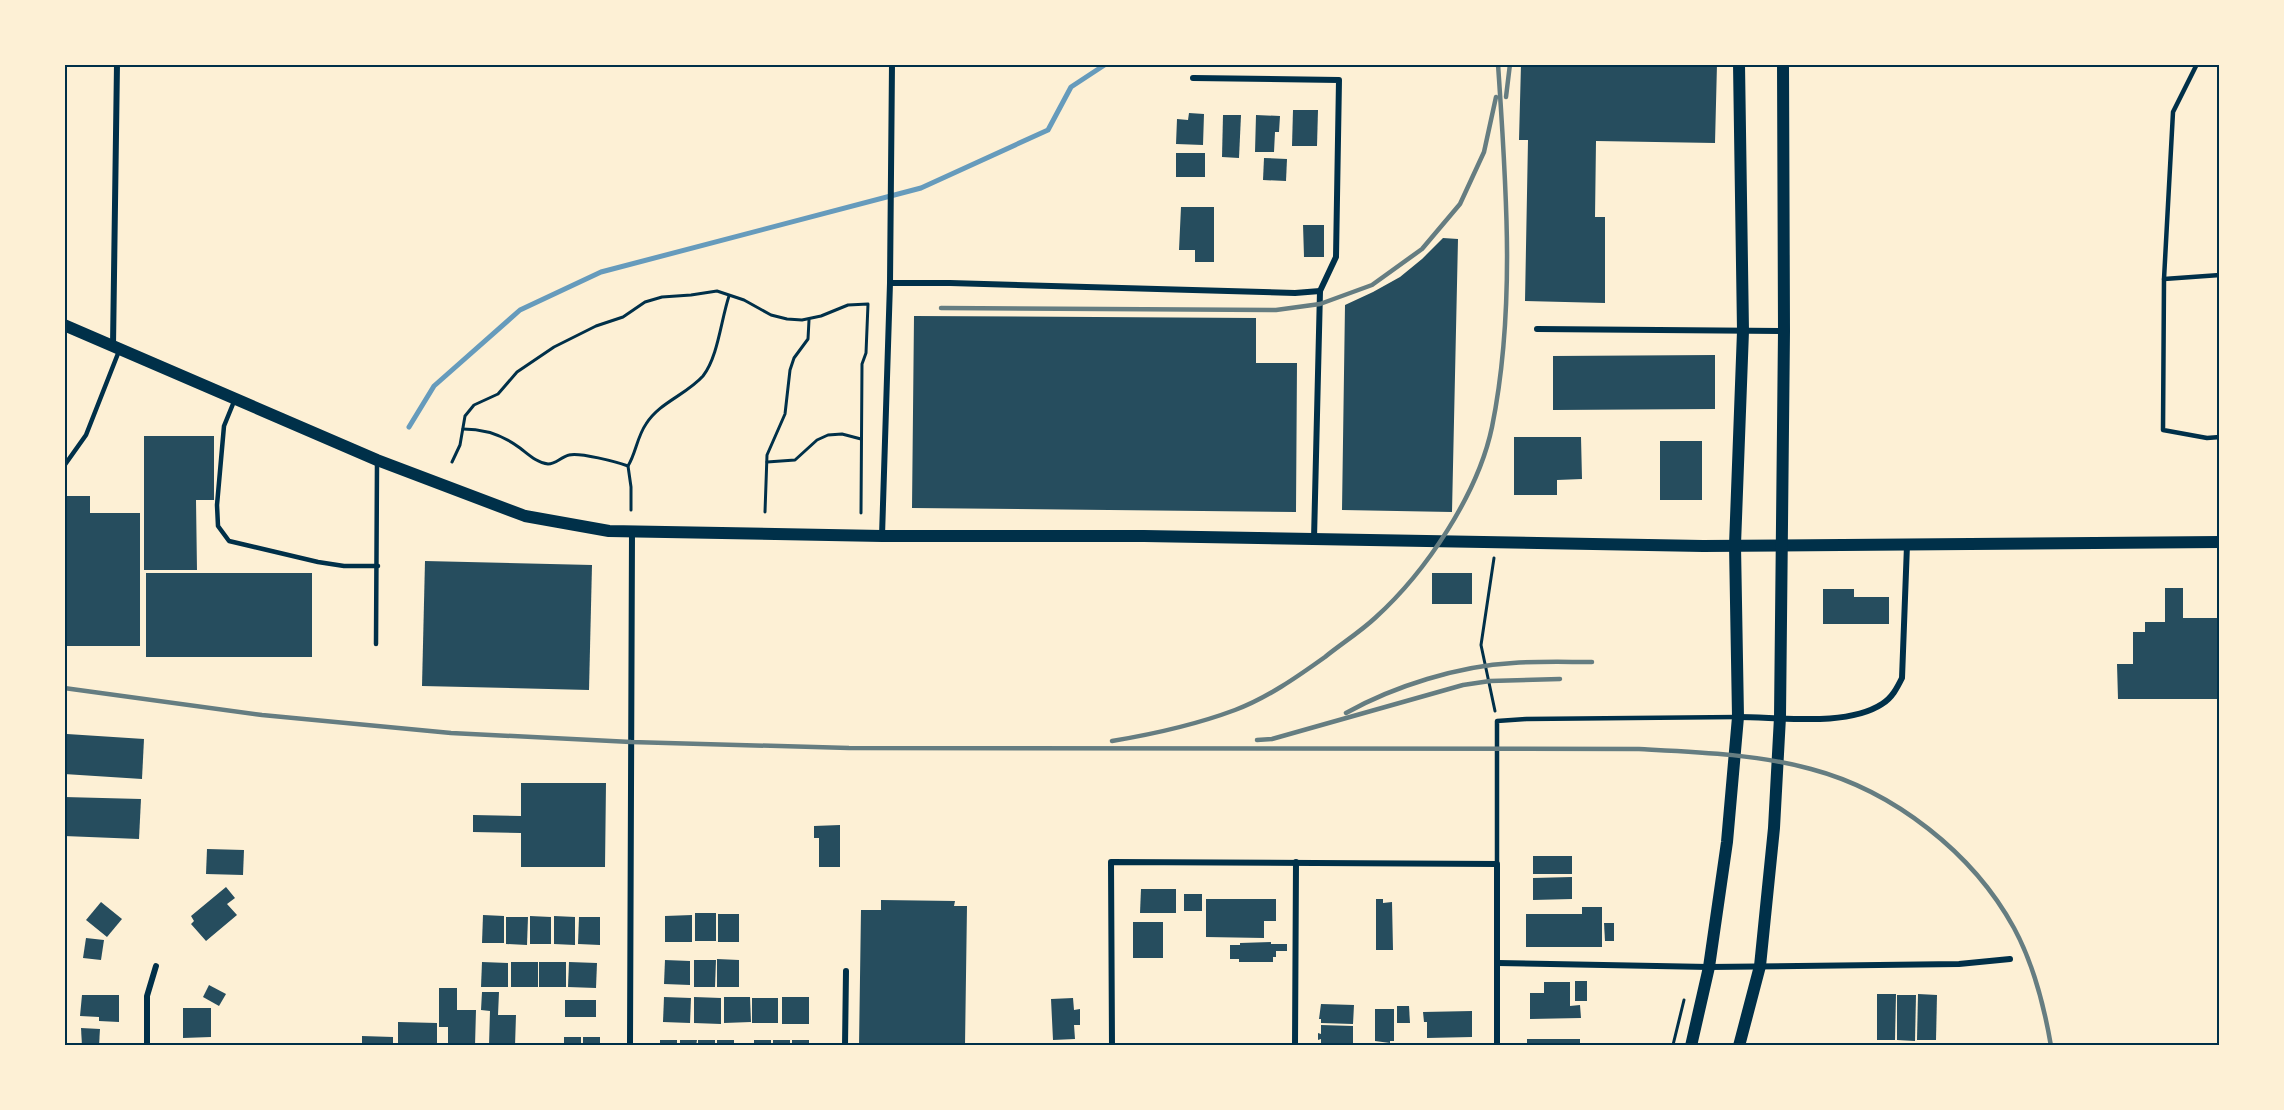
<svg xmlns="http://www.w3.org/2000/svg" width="2284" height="1110" viewBox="0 0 2284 1110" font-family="'Golos Text',sans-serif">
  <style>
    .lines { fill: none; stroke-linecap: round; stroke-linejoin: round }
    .stream { stroke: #669bbc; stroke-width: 5 }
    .building { fill: #264d5e }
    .path { stroke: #003049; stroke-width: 3 }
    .service { stroke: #003049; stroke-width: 4.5 }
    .minor { stroke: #003049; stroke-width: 6 }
    .secondary { stroke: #003049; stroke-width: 12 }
    .rail { stroke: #657d81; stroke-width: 4.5 }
    .neatline { fill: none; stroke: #003049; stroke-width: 2 }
  </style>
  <rect width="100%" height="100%" fill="#fdf0d5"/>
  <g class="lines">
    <!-- stream -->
    <polyline class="stream" points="409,427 434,386 520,310 601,272 921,188 1048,130 1071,87 1106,64"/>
  </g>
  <!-- building -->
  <g class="building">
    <polygon points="1521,64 1717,64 1715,143 1596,141 1595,217 1605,217 1605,303 1525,301 1528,140 1519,140"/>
    <polygon points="1293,110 1318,110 1317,146 1292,146"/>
    <polygon points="1189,113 1204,114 1203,145 1176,144 1177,119 1188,120"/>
    <polygon points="1223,115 1241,115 1239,158 1222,157"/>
    <polygon points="1256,115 1280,116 1279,132 1275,132 1274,152 1255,152"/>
    <rect x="1176" y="153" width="29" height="24"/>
    <polygon points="1264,158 1287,159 1286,181 1263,180"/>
    <polygon points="1181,207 1214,207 1214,262 1195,262 1195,250 1179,250"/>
    <polygon points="1303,225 1324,225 1324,257 1304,257"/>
    <polygon points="1443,238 1458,239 1452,512 1342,510 1345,305 1373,292 1400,277 1422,259"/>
    <polygon points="914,316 1256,318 1256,363 1297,363 1296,512 912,508"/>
    <polygon points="1715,355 1715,409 1553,410 1553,356"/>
    <polygon points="144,436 214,436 214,500 196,500 197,570 144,570"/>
    <polygon points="1514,437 1581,437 1582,479 1557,480 1557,495 1514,495"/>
    <rect x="1660" y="441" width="42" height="59"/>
    <polygon points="64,496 90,496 90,513 140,513 140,646 64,646"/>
    <polygon points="425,561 592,565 589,690 422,686"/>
    <rect x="146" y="573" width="166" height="84"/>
    <rect x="1432" y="573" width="40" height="31"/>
    <polygon points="2165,588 2183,588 2183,618 2220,618 2220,699 2118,699 2117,664 2133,664 2133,632 2145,632 2145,622 2165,622"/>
    <polygon points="1823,589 1854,589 1854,597 1889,597 1889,624 1823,624"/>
    <polygon points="67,734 144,739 142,779 64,774"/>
    <polygon points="521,783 606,783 605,867 521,867 521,833 473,832 473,815 521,816"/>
    <polygon points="64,797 141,799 139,839 64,836"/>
    <polygon points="840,825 840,867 819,867 819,838 814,838 814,826"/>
    <polygon points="207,849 244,850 243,875 206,874"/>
    <rect x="1533" y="856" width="39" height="18"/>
    <polygon points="1572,877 1572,899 1533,900 1533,878"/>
    <polygon points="226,887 235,898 227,904 237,915 206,941 191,924 194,921 191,916"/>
    <polygon points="1141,889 1176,889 1176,913 1140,913"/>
    <rect x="1184" y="894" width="18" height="17"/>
    <polygon points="1206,899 1276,899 1276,921 1264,921 1264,938 1206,937"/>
    <polygon points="1376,899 1383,899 1383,903 1392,902 1393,950 1376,950"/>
    <polygon points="881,900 955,901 954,906 967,906 965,1046 859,1046 861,910 881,910"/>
    <polygon points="101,902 122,919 107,937 86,920"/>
    <polygon points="1582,907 1602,907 1602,947 1526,947 1526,914 1582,914"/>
    <rect x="695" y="913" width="21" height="28"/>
    <rect x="718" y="914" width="21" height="28"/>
    <polygon points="483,915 504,916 504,943 482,943"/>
    <polygon points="692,915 692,942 665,942 665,916"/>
    <polygon points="530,916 551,917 551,944 530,944"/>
    <polygon points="554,916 575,917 575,945 554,944"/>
    <polygon points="506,917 528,917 527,945 506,944"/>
    <polygon points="579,917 600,917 600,945 578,944"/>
    <rect x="1133" y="922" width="30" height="36"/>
    <polygon points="1604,923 1614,923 1614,941 1605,941"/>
    <polygon points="86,938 104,940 101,960 83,958"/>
    <polygon points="1271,942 1271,944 1287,944 1287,951 1276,951 1276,957 1273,957 1273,962 1239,962 1239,959 1230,959 1230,945 1240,945 1240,943"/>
    <polygon points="717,959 739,960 739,987 717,987"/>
    <polygon points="665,960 690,961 690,985 664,984"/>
    <polygon points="694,960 716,960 715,987 694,987"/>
    <polygon points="482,962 508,963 508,987 481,987"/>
    <rect x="511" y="962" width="27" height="25"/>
    <rect x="539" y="962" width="27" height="25"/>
    <polygon points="569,962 597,963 596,988 568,987"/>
    <rect x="1575" y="981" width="12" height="20"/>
    <polygon points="1544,982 1570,982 1570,1006 1580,1005 1581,1018 1530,1019 1530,993 1544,993"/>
    <polygon points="209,985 226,994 219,1006 203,997"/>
    <polygon points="439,988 457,988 457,1010 476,1010 475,1046 448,1046 448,1027 439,1027"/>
    <polygon points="482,992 499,992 498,1015 516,1015 515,1046 489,1046 490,1011 481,1010"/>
    <polygon points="1877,994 1896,994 1895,1040 1877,1040"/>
    <polygon points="1918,994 1937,995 1936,1040 1917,1040"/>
    <polygon points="82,995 119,995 119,1022 99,1021 99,1017 80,1016"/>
    <polygon points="1897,995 1916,995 1915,1041 1897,1040"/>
    <polygon points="664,997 691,998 690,1023 663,1022"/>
    <polygon points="694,997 721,998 721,1024 694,1023"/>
    <polygon points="724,997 750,997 751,1022 724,1023"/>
    <rect x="782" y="997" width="27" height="27"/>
    <rect x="752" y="998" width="26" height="25"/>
    <polygon points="1073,998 1074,1010 1080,1009 1080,1025 1074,1025 1075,1039 1053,1040 1051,999"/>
    <rect x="565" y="1000" width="31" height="17"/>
    <polygon points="1321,1004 1354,1005 1353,1024 1321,1023 1321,1019 1319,1019"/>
    <polygon points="1397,1006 1409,1006 1410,1023 1397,1023"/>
    <polygon points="183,1008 211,1008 211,1037 183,1038"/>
    <polygon points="1375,1009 1394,1009 1394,1041 1390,1041 1390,1043 1375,1041"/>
    <polygon points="1472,1011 1472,1037 1427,1038 1427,1022 1424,1022 1423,1012"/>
    <polygon points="398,1022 437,1023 437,1046 398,1046"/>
    <polygon points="1321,1025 1353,1026 1353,1044 1321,1044 1321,1039 1318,1040 1318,1033 1321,1034"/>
    <polygon points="81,1028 100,1029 99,1046 82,1046"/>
    <polygon points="362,1036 393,1037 393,1046 362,1046"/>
    <rect x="564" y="1037" width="17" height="9"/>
    <rect x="583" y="1037" width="17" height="9"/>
    <rect x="1527" y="1039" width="53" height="7"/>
    <rect x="660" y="1040" width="17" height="6"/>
    <polygon points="680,1040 697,1040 696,1046 680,1046"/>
    <rect x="698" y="1040" width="17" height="6"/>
    <rect x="717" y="1040" width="17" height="6"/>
    <rect x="754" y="1040" width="17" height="6"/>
    <rect x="773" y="1040" width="17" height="6"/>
    <rect x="792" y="1040" width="17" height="6"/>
  </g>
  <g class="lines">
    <!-- path -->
    <g class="path">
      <path d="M463,429C484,429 503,435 520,448C528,454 537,463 548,464C556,464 561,457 569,455C579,452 617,462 628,466"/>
      <polyline points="452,462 460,445 465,416 474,405 498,394 517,372 554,347 596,326 623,317 645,302 662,297 691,295 717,291 744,300 771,315 787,319 802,320 821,316 848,305 868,304 866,353 862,364 861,513"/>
      <polyline points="767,462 795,460 817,440 828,435 842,434 861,439"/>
      <path d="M631,510V487L628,466C636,453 637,437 646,424C660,402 686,395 703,376C718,357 721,320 729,296"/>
      <polyline points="765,512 767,455 785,414 790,370 794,358 808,339 809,320"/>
      <polyline points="1494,558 1481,645 1495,711"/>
      <polyline points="1673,1045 1684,1000"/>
    </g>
    <!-- service -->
    <g class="service">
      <polyline points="2197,64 2173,112 2164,279 2163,430 2207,438 2220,437"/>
      <polyline points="2164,279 2220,275"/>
      <polyline points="235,399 224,426 217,505 218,526 229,541 318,562 344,566 378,566"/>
      <polyline points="64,466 86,435 119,351"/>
      <polyline points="376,644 377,463"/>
      <polyline points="1497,864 1497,721 1526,719 1738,717"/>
    </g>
    <!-- minor -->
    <g class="minor">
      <polyline points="1193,78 1339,80 1336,257 1320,291 1314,539"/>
      <polyline points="890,283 950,283 1295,293 1320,291"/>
      <polyline points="1537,329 1784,331"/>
      <polyline points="113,346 117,64"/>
      <polyline points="882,536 890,283 892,64"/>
      <path d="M1738,717C1780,717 1847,727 1882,704C1892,698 1897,688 1902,678L1907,545"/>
      <polyline points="1498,963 1709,967 1959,964 2010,959"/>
      <polyline points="147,1046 147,996 156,966"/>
      <polyline points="630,1046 632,532"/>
      <polyline points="845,1046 846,971"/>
      <polyline points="1112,1046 1111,862 1497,864 1497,1046"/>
      <polyline points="1295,1046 1296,862"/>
    </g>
    <!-- secondary -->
    <g class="secondary">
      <polyline points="64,325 377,460 525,516 609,531 882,536 1144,536 1703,546 2220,542"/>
      <polyline points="1691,1046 1709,967 1727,842 1738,717 1735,545 1743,331 1739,64"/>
      <polyline points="1739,1046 1760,966 1774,828 1780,717 1784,331 1783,64"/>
    </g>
    <!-- rail -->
    <g class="rail">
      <polyline points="1506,97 1510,64"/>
      <polyline points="941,308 1276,310 1320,304 1372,285 1422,249 1460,204 1484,152 1496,97"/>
      <path d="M64,688L262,715L451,733L631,742L849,748L1639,749C1697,752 1756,754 1811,769C1894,791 1973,853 2014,928C2034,965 2044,1005 2051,1046"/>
      <path d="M1346,713C1394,686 1459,666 1513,663C1539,661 1566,662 1592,662"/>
      <polyline points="1257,740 1272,739 1463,685 1490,681 1560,679"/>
      <path d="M1112,741C1154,734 1195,725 1235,710C1267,698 1297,677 1325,657C1341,644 1360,632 1375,618C1426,572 1478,494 1492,427C1516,309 1506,183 1498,64"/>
    </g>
  </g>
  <!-- border -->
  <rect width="2284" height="1110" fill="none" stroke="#fdf0d5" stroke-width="132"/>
  <rect x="66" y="66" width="2152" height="978" class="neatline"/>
</svg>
